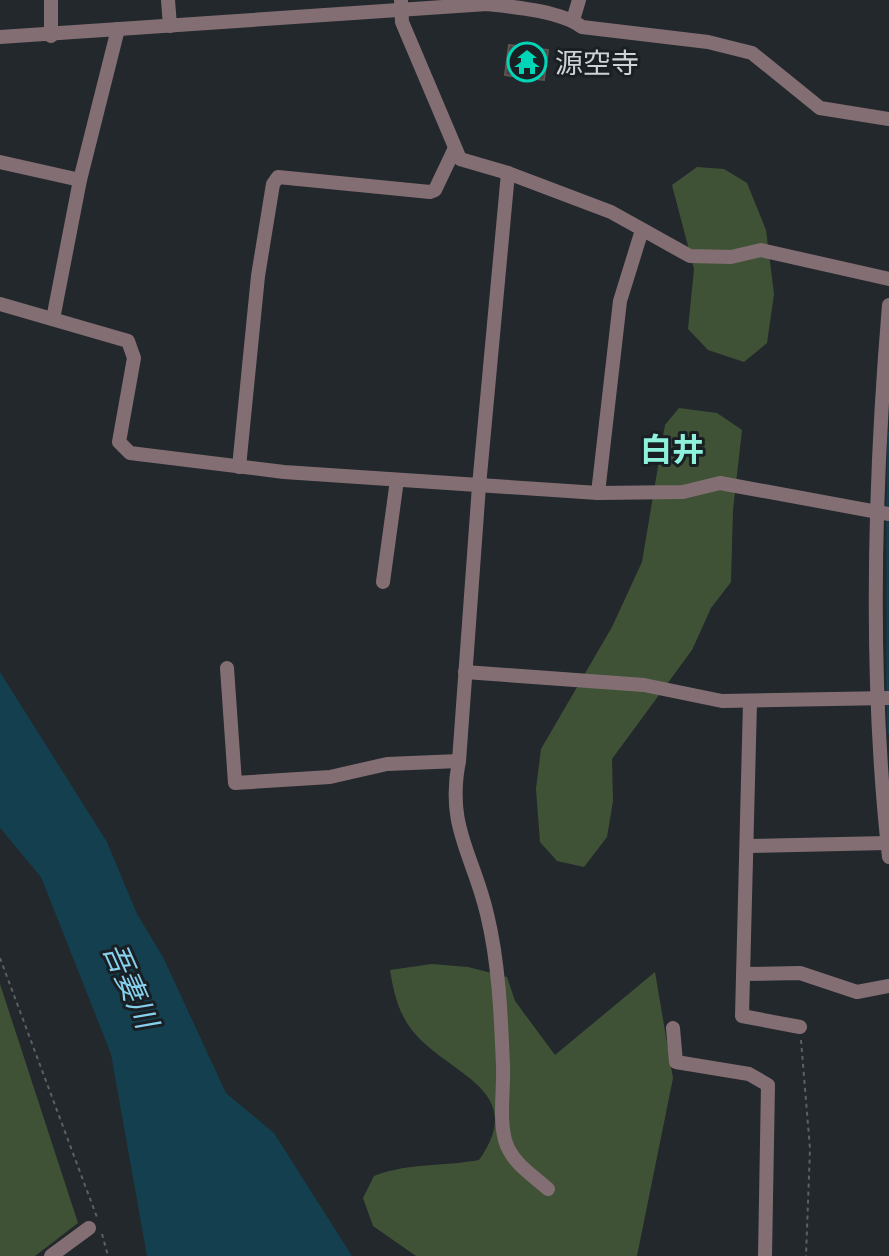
<svg xmlns="http://www.w3.org/2000/svg" width="889" height="1256" viewBox="0 0 889 1256" font-family="Mulish,'Noto Sans JP',sans-serif">
  <style>
    .green { fill: #405236 }
    .water { fill: #133f4f }
    .lines { fill: none; stroke-linecap: round; stroke-linejoin: round }
    .stream { stroke: #133f4f; stroke-width: 3 }
    .building { fill: #49403e; stroke: #5e5553; stroke-width: 2 }
    .path { stroke: #5c6065; stroke-width: 2; stroke-dasharray: 4 4; stroke-linecap: butt }
    .minor { stroke: #836f73; stroke-width: 14 }
    .labels { text-anchor: middle; dominant-baseline: central; stroke-width: 6; stroke-linejoin: round; paint-order: stroke }
    .poi-label { font-size: 28px; fill: #ced1d5; stroke: #191f23; text-anchor: start }
    .water-label { font-size: 30px; font-style: italic; fill: #86d0ee; stroke: #191f23 }
    .quarter-label { font-size: 32px; font-weight: bold; fill: #8df1db; stroke: #191f23 }
  </style>
  <rect width="100%" height="100%" fill="#23282d"/>
  <!-- green -->
  <g class="green">
    <polygon points="697,167 724,169 747,183 766,230 774,294 767,343 744,362 708,350 688,329 694,269 672,185"/>
    <polygon points="679,408 717,413 742,430 733,510 731,582 711,608 692,650 612,759 613,801 607,837 584,867 557,861 540,842 536,789 541,749 612,627 642,562 665,425"/>
    <path d="M432,964L468,967L507,977L515,1001L555,1055L655,972L673,1078L637,1256H416L373,1226L363,1198L374,1176C411,1162 441,1167 479,1160C532,1085 439,1074 407,1023C397,1007 393,989 390,970Z"/>
    <polygon points="0,984 78,1223 35,1256 0,1256"/>
  </g>
  <!-- water -->
  <polygon class="water" points="0,672 107,842 137,914 163,957 226,1093 274,1133 352,1256 147,1256 111,1054 41,877 0,828"/>
  <g class="lines">
    <!-- stream -->
    <g class="stream">
      <polyline points="888,509 889,433"/>
      <polyline points="888,517 888,693"/>
      <polyline points="888,701 889,733"/>
    </g>
  </g>
  <!-- building -->
  <polygon class="building" points="509,45 548,50 544,80 505,75"/>
  <g class="lines">
    <!-- path -->
    <g class="path">
      <polyline points="0,958 98,1220"/>
      <polyline points="801,1040 810,1149 806,1256"/>
      <polyline points="102,1234 108,1256"/>
    </g>
    <!-- minor -->
    <g class="minor">
      <polyline points="168,0 170,26"/>
      <polyline points="401,0 402,22 460,159 508,173 611,212 690,256 731,257 761,250 889,279"/>
      <polyline points="573,20 579,0"/>
      <polyline points="51,36 51,0"/>
      <path d="M0,37L487,4C515,7 560,11 582,27L708,42L752,53L820,108L889,119"/>
      <polyline points="0,162 80,180"/>
      <path d="M508,173L479,486L459,761C446,827 473,854 487,914C499,963 501,1017 503,1066C504,1089 499,1118 505,1140C511,1162 531,1174 548,1189"/>
      <polyline points="0,304 128,341 134,358 119,442 130,453 284,472 598,493 683,492 720,483 889,514"/>
      <path d="M889,305C874,484 869,679 889,857"/>
      <polyline points="53,319 80,180 118,29"/>
      <polyline points="239,467 258,276 273,184 278,177 430,192 435,190 454,150"/>
      <polyline points="598,493 620,301 642,230"/>
      <polyline points="383,582 397,480"/>
      <polyline points="227,668 235,783 330,777 387,764 459,761"/>
      <polyline points="465,672 644,685 722,701 889,698"/>
      <polyline points="750,702 742,1016 800,1027"/>
      <polyline points="747,846 887,843"/>
      <polyline points="743,974 800,973 857,992 889,986"/>
      <polyline points="673,1028 676,1062 749,1074 768,1085 765,1256"/>
      <polyline points="51,1256 89,1228"/>
    </g>
  </g>
  <!-- icons -->
  <defs>
    <symbol id="temple-ring" viewBox="-11 -11 22 22"><circle r="9.5" fill="#191f23" stroke="#00d5b7" stroke-width="1.5"/><path d="M0-6L5-2H3V0L6.5 2.5H4V6H1.5V3h-3V6H-4V2.5H-6.5L-3 0V-2H-5Z" fill="#00d5b7"/></symbol>
  </defs>
  <g fill-rule="evenodd">
    <use href="#temple-ring" x="505" y="40" width="44" height="44"/>
  </g>
  <g class="labels">
    <!-- poi labels -->
    <g class="poi-label">
      <text x="555" y="62">源空寺</text>
    </g>
    <!-- water labels -->
    <g class="water-label">
      <text transform="translate(131 985) rotate(66)">吾妻川</text>
    </g>
    <!-- quarter labels -->
    <g class="quarter-label">
      <text x="672" y="449">白井</text>
    </g>
  </g>
</svg>
